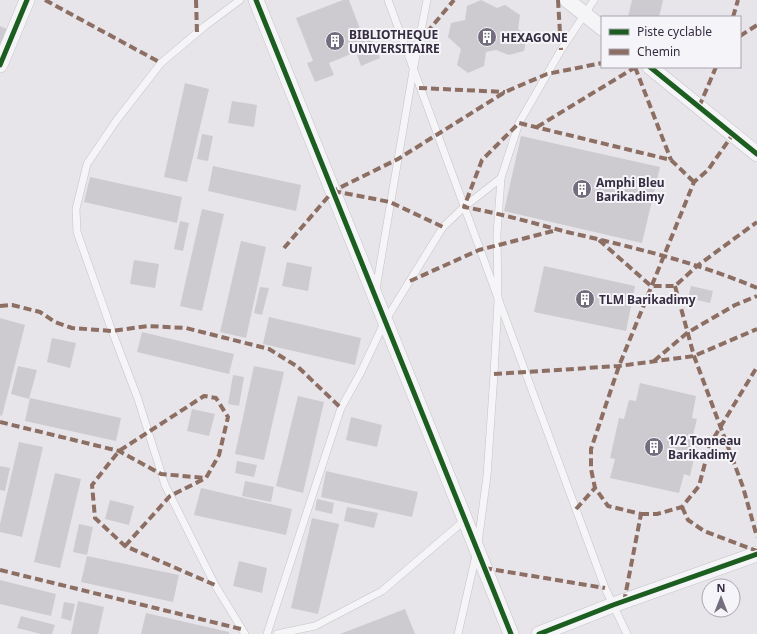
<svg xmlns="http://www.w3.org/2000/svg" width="757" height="634" viewBox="0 0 757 634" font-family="'Noto Sans',sans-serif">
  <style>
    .building { fill: #cecbd0 }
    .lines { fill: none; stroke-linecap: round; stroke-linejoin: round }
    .service-casing { stroke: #c5c3c8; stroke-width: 8 }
    .minor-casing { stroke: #c5c3c8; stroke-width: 16 }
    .service { stroke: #f5f4f6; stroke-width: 7 }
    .minor { stroke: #f5f4f6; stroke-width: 15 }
    .quiet { stroke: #8d6e63; stroke-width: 4; stroke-dasharray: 8 4; stroke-linecap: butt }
    .cycleway-casing { stroke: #f5f4f8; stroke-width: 8 }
    .cycleway { stroke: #1b5e20; stroke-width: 5 }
    .labels { text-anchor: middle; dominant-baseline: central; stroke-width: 4; stroke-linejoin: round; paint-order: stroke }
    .poi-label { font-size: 12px; font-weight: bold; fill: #362d42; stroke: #f5f4f8; text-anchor: start }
  </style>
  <rect width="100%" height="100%" fill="#e7e5ea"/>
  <!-- building -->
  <g class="building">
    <polygon points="343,0 349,0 365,42 372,39 380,58 361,66 356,52 329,63 334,75 315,82 307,63 313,61 296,18"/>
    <polygon points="481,0 497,8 505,5 520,15 518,29 527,36 524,51 509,55 496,50 486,52 484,66 468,73 457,65 461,49 448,37 451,23 465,20 467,6"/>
    <polygon points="632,0 663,0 659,17 628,17"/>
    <polygon points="0,26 7,29 0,45"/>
    <polygon points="185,83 209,89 187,182 164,177"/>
    <polygon points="232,101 257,105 254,127 228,123"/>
    <polygon points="202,134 213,136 208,161 197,159"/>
    <polygon points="521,136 660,167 642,243 504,211"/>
    <polygon points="213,166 301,185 296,211 208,191"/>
    <polygon points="90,177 182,197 177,223 84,202"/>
    <polygon points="202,209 224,214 202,311 180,306"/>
    <polygon points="180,221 189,223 183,251 174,249"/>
    <polygon points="241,241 266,247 246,338 220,332"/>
    <polygon points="134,260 159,264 155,288 130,284"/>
    <polygon points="287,262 312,267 308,291 282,286"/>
    <polygon points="544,266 635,286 626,331 534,312"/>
    <polygon points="691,286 713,291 710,303 688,298"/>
    <polygon points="260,287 269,288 262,315 254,313"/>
    <polygon points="269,317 361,338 355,365 263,344"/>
    <polygon points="0,318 25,325 2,416 0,415"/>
    <polygon points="142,332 234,354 229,374 137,352"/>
    <polygon points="52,338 76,343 70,368 47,362"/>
    <polygon points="18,366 37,370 29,399 11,394"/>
    <polygon points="254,366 284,372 264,460 235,454"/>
    <polygon points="233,375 244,377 239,406 228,404"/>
    <polygon points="640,383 696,396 692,418 697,419 693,435 699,436 690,476 684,474 679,493 610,478 615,459 610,458 619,418 624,419 629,400 636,401"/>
    <polygon points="298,396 324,402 303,493 276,486"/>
    <polygon points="30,398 121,418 116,441 25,421"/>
    <polygon points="192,409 215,414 209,436 187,431"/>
    <polygon points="351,417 382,425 377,447 346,440"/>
    <polygon points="19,442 43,447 22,537 0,532 0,524"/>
    <polygon points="237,461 257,465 254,477 235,473"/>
    <polygon points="0,466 10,468 5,491 0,490"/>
    <polygon points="326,471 418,492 412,517 321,497"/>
    <polygon points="55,473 81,479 60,568 34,562"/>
    <polygon points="245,481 274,487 271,502 242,496"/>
    <polygon points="201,488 292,509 286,535 194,515"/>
    <polygon points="317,499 334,503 332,514 315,510"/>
    <polygon points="110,500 134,506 129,525 105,519"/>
    <polygon points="347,507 378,513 374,528 344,521"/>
    <polygon points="312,518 339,524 318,614 291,608"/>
    <polygon points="79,524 93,527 87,555 73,552"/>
    <polygon points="87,556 179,575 173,602 81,582"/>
    <polygon points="239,561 267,568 262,593 233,586"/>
    <polygon points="0,580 56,594 51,616 0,604"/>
    <polygon points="78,601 104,607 98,634 71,634"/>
    <polygon points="64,602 75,604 71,621 61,618"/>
    <polygon points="405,609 415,634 340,634"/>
    <polygon points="146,613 229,632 229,634 141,634"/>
    <polygon points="21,616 55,625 52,634 41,634 17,628"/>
  </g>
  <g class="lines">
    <defs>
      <g id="service">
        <polyline points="240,0 205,26 161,63 116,121 87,164 76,209 77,232 112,331 138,399 165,485 215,585 245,634"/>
        <polyline points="388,0 605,588 627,634"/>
        <polyline points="376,289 413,71 427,0"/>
        <polyline points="478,543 487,476 494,374 498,301 497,234 501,178"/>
        <polyline points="267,634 341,408 361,372 385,321 443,227 464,207 501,178 519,123 561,50 594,0"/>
        <polyline points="277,634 315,626 382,591 465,520"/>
        <polyline points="458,634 476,555"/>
      </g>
      <g id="minor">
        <polyline points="256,0 511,634"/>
        <polyline points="567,0 602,28"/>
        <polyline points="0,65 27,0"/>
        <polyline points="650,67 757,154"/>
        <polyline points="539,634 613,605 757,554"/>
      </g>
    </defs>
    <!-- service casing -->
    <use href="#service" class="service-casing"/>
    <!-- minor casing -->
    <use href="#minor" class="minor-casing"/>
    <!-- service -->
    <use href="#service" class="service"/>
    <!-- minor -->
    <use href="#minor" class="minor"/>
    <!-- quiet -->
    <g class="quiet">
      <polyline points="45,0 161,63"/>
      <polyline points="196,0 197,33"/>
      <polyline points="558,0 561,50"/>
      <polyline points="733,17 738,0"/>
      <polyline points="740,36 757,25"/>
      <polyline points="419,42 454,0"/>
      <polyline points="635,67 671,160"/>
      <polyline points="419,88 505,92"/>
      <polyline points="699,107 716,67"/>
      <polyline points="537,127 634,68"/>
      <path d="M694,182L671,160L519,123L482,160L464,207C499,213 533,223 567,232C632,247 696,262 757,288"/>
      <polyline points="333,191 390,202 443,227"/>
      <polyline points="599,240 651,286 675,286 697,266 757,222"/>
      <polyline points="284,248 333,191 398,159 505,92 547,74 602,63"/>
      <polyline points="410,281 479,250 557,230"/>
      <polyline points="675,286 694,356 743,487 757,537"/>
      <polyline points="0,306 12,305 40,312 55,322 72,328 112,331 148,326 186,328 269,349 298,367 341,408"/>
      <polyline points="654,361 687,333 735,305 757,296"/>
      <polyline points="494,374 619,366 694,356 757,329"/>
      <polyline points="0,422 119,451 161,474 205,478"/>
      <polyline points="682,507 688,520 704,531 757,551"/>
      <polyline points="576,509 595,488"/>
      <polyline points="641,514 657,514 682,507 699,486 710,444 757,367"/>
      <polyline points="125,546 170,496 206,478 219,455 228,417 216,398 204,396 119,451 92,485 95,518 125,546 215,585"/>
      <polyline points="484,568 605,588"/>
      <polyline points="0,570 241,629"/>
      <polyline points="624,602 641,514 608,506 595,488 591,469 591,449 619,366 694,182 708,170 733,134"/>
    </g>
    <defs>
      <g id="cycleway">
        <polyline points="256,0 511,634"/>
        <polyline points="0,65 27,0"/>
        <polyline points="650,67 757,154"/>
        <polyline points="539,634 613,605 757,554"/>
      </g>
    </defs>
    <!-- cycleway casing -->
    <use href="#cycleway" class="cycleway-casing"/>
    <!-- cycleway -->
    <use href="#cycleway" class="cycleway"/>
  </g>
  <!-- icons -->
  <defs>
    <symbol id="building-disc" viewBox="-11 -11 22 22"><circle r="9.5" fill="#746d7d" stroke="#f5f4f8"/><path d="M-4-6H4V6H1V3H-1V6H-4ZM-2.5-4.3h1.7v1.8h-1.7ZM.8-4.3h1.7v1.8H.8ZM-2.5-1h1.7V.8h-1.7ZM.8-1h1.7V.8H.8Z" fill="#fff"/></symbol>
  </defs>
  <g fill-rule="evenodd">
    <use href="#building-disc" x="476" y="26" width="22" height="22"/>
    <use href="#building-disc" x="324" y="30" width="22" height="22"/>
    <use href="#building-disc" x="571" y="178" width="22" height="22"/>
    <use href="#building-disc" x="574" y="288" width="22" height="22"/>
    <use href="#building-disc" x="643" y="436" width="22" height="22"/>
  </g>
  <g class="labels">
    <!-- poi labels -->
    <g class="poi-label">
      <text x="349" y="34">BIBLIOTHEQUE<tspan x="349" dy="14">UNIVERSITAIRE</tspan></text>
      <text x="501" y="37">HEXAGONE</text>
      <text x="596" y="182">Amphi Bleu<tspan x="596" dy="14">Barikadimy</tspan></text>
      <text x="599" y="299">TLM Barikadimy</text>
      <text x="668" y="440">1/2 Tonneau<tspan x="668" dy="14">Barikadimy</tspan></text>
    </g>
  </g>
  <!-- legend -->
  <rect x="601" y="16" width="140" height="52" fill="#f5f4f8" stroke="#a9a4af"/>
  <rect x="609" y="29" width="20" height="6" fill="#1b5e20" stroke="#a9a4af"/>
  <text x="637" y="36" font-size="12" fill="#362d42">Piste cyclable</text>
  <rect x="609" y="49" width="20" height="6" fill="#8d6e63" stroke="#a9a4af"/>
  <text x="637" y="56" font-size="12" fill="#362d42">Chemin</text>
  <!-- north arrow -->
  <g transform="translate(721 598)"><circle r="19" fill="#f5f4f8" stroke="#a9a4af"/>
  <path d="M0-3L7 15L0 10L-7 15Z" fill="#746d7d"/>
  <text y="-6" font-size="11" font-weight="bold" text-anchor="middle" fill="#362d42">N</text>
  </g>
</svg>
